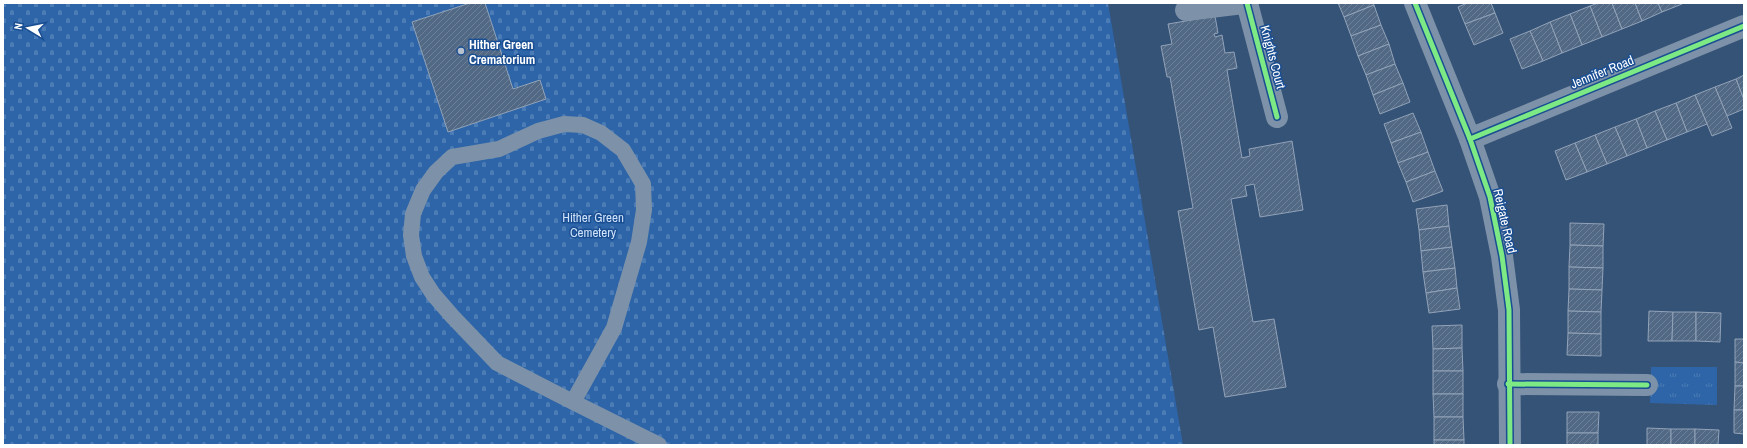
<svg xmlns="http://www.w3.org/2000/svg" width="1747" height="448" viewBox="0 0 1747 448" font-family="'Archivo Narrow',sans-serif">
  <style>
    .grass { fill: url(#grass-tufts) }
    .cemetery { fill: url(#cemetery-stones) }
    .building { fill: url(#building-hatch); stroke: #92a3b8 }
    .lines { fill: none; stroke-linecap: round; stroke-linejoin: round }
    .service { stroke: #7d92a9; stroke-width: 16 }
    .minor { stroke: #7d92a9; stroke-width: 22 }
    .cycleway-casing { stroke: #1a4e92; stroke-width: 8 }
    .cycleway { stroke: #7ce984; stroke-width: 5 }
    .poi-dot { fill: #b8c2cf; stroke: #1a4e92; stroke-width: 1.5 }
    .labels { text-anchor: middle; dominant-baseline: central; stroke-width: 3; stroke-linejoin: round; paint-order: stroke }
    .poi-label { font-size: 13px; font-weight: bold; fill: #fff; stroke: #1a4e92; text-anchor: start }
    .street-label { font-size: 13px; fill: #fff; stroke: #1a4e92 }
    .park-label { font-size: 13px; fill: #d0e3fb; stroke: #1a4e92 }
  </style>
  <defs>
    <pattern id="grass-tufts" width="24" height="20" patternUnits="userSpaceOnUse"><rect width="24" height="20" fill="#2d65a8"/><path d="M3 7l-1-3M5 7V3M7 7l1-3M15 17l-1-3M17 17v-4M19 17l1-3" fill="none" stroke="#4c7cb5"/></pattern>
    <pattern id="cemetery-stones" width="16" height="16" patternUnits="userSpaceOnUse"><rect width="16" height="16" fill="#2d65a8"/><path d="M2 7V4a2 2 0 0 1 4 0v3zM10 15v-3a2 2 0 0 1 4 0v3z" fill="#4c7cb5"/></pattern>
    <pattern id="building-hatch" width="6" height="6" patternUnits="userSpaceOnUse"><rect width="6" height="6" fill="#526986"/><path d="M-1 1l2-2M0 6l6-6M5 7l2-2" fill="none" stroke="#6c8098"/></pattern>
  </defs>
  <rect width="100%" height="100%" fill="#355277"/>
  <!-- grass -->
  <polygon class="grass" points="1651,367 1717,367 1717,405 1650,403"/>
  <!-- cemetery -->
  <polygon class="cemetery" points="3,3 1108,3 1183,445 3,445"/>
  <!-- building -->
  <g class="building">
    <polygon points="470,3 485,3 513,89 540,80 546,99 448,132 412,22"/>
    <polygon points="1338,3 1373,3 1374,5 1344,17"/>
    <polygon points="1467,3 1491,3 1495,13 1465,24 1458,7"/>
    <polygon points="1598,3 1612,3 1622,29 1602,37 1590,6"/>
    <polygon points="1612,3 1635,3 1642,21 1622,29"/>
    <polygon points="1635,3 1658,3 1662,12 1642,21"/>
    <polygon points="1658,3 1682,3 1682,4 1662,12"/>
    <polygon points="1374,5 1381,25 1351,36 1344,17"/>
    <polygon points="1590,6 1602,37 1582,45 1570,14"/>
    <polygon points="1495,13 1503,33 1474,45 1465,24"/>
    <polygon points="1570,14 1582,45 1562,53 1550,22"/>
    <polygon points="1215,16 1218,33 1214,34 1215,37 1222,35 1225,53 1234,52 1237,68 1227,70 1242,158 1250,156 1249,149 1292,141 1303,210 1260,217 1254,184 1245,186 1247,196 1231,199 1253,322 1274,319 1286,387 1225,397 1213,327 1199,330 1178,211 1193,208 1170,77 1167,77 1161,46 1172,44 1168,24"/>
    <polygon points="1550,22 1562,53 1543,61 1530,31"/>
    <polygon points="1381,25 1389,44 1358,56 1351,36"/>
    <polygon points="1530,31 1543,61 1522,69 1510,39"/>
    <polygon points="1389,44 1395,64 1366,75 1358,56"/>
    <polygon points="1395,64 1403,83 1373,95 1366,75"/>
    <polygon points="1744,75 1744,100 1736,79"/>
    <polygon points="1736,79 1744,100 1744,109 1727,116 1715,87"/>
    <polygon points="1403,83 1410,102 1380,114 1373,95"/>
    <polygon points="1715,87 1732,128 1712,136 1695,95"/>
    <polygon points="1695,95 1707,124 1687,132 1676,103"/>
    <polygon points="1676,103 1687,132 1667,140 1655,111"/>
    <polygon points="1655,111 1667,140 1647,148 1636,119"/>
    <polygon points="1413,113 1421,132 1391,143 1384,124"/>
    <polygon points="1636,119 1647,148 1627,156 1615,127"/>
    <polygon points="1615,127 1627,156 1607,164 1595,135"/>
    <polygon points="1421,132 1428,152 1398,163 1391,143"/>
    <polygon points="1595,135 1607,164 1587,172 1575,143"/>
    <polygon points="1575,143 1587,172 1566,180 1555,151"/>
    <polygon points="1428,152 1435,171 1406,182 1398,163"/>
    <polygon points="1435,171 1443,191 1413,202 1406,182"/>
    <polygon points="1447,205 1449,226 1419,230 1416,209"/>
    <polygon points="1570,223 1604,224 1603,246 1570,245"/>
    <polygon points="1449,226 1452,247 1421,251 1419,230"/>
    <polygon points="1570,245 1603,246 1603,268 1569,267"/>
    <polygon points="1452,247 1455,268 1423,272 1421,251"/>
    <polygon points="1569,267 1603,268 1602,290 1569,289"/>
    <polygon points="1455,268 1457,288 1426,293 1423,272"/>
    <polygon points="1457,288 1460,309 1429,313 1426,293"/>
    <polygon points="1569,289 1602,290 1601,312 1568,311"/>
    <polygon points="1568,311 1601,312 1601,334 1568,333"/>
    <polygon points="1649,311 1673,312 1672,341 1648,341"/>
    <polygon points="1673,312 1696,312 1696,341 1672,341"/>
    <polygon points="1696,312 1721,313 1720,342 1696,341"/>
    <polygon points="1462,325 1462,348 1433,349 1432,326"/>
    <polygon points="1568,333 1601,334 1601,356 1567,355"/>
    <polygon points="1735,339 1744,339 1744,363 1735,362"/>
    <polygon points="1462,348 1463,371 1433,371 1433,349"/>
    <polygon points="1735,362 1744,363 1744,386 1735,386"/>
    <rect x="1433" y="371" width="30" height="23"/>
    <polygon points="1735,386 1744,386 1744,410 1734,410"/>
    <polygon points="1433,394 1463,394 1463,417 1434,417"/>
    <polygon points="1734,410 1744,410 1744,434 1734,433"/>
    <polygon points="1567,412 1599,412 1598,433 1567,433"/>
    <polygon points="1434,417 1463,417 1464,440 1434,440"/>
    <polygon points="1647,428 1671,429 1671,445 1647,445"/>
    <rect x="1671" y="429" width="24" height="16"/>
    <polygon points="1695,429 1719,430 1718,445 1695,445"/>
    <rect x="1567" y="433" width="31" height="12"/>
    <rect x="1434" y="440" width="30" height="5"/>
  </g>
  <g class="lines">
    <!-- service -->
    <polyline class="service" points="573,402 614,328 639,242 644,210 643,184 623,150 601,133 583,125 564,124 538,131 499,149 452,157 436,172 423,190 413,214 411,235 414,256 422,277 433,294 452,316 497,363 573,402 659,445"/>
    <!-- minor -->
    <g class="minor">
      <polyline points="1247,3 1277,117"/>
      <polyline points="1415,3 1470,139 1490,197 1502,256 1509,310 1510,445"/>
      <polyline points="1186,10 1243,3"/>
      <polyline points="1470,139 1744,26"/>
      <polyline points="1508,384 1647,385"/>
    </g>
    <defs>
      <g id="cycleway">
        <polyline points="1247,3 1277,117"/>
        <polyline points="1415,3 1470,139 1490,197 1502,256 1509,310 1510,445"/>
        <polyline points="1470,139 1744,26"/>
        <polyline points="1508,384 1647,385"/>
      </g>
    </defs>
    <!-- cycleway casing -->
    <use href="#cycleway" class="cycleway-casing"/>
    <!-- cycleway -->
    <use href="#cycleway" class="cycleway"/>
  </g>
  <!-- markers -->
  <circle class="poi-dot" cx="461" cy="51" r="4"/>
  <g class="labels">
    <!-- poi labels -->
    <g class="poi-label">
      <text x="469" y="44">Hither Green<tspan x="469" dy="15">Crematorium</tspan></text>
    </g>
    <!-- street labels -->
    <g class="street-label">
      <text transform="translate(1273 57) rotate(75)">Knights Court</text>
      <text transform="translate(1602 72) rotate(-22)">Jennifer Road</text>
      <text transform="translate(1505 221) rotate(77)">Reigate Road</text>
    </g>
    <!-- park labels -->
    <g class="park-label">
      <text x="593" y="217">Hither Green<tspan x="593" dy="15">Cemetery</tspan></text>
    </g>
  </g>
  <!-- border -->
  <rect width="1747" height="448" fill="none" stroke="#ffffff" stroke-width="8"/>
  <!-- north arrow -->
  <g transform="translate(28 28) rotate(280)" stroke="#1a4e92" stroke-width="3" paint-order="stroke">
  <path d="M0-3L7 15L0 10L-7 15Z" fill="#ffffff"/>
  <text y="-6" font-size="11" font-weight="bold" text-anchor="middle" fill="#ffffff">N</text>
  </g>
</svg>
